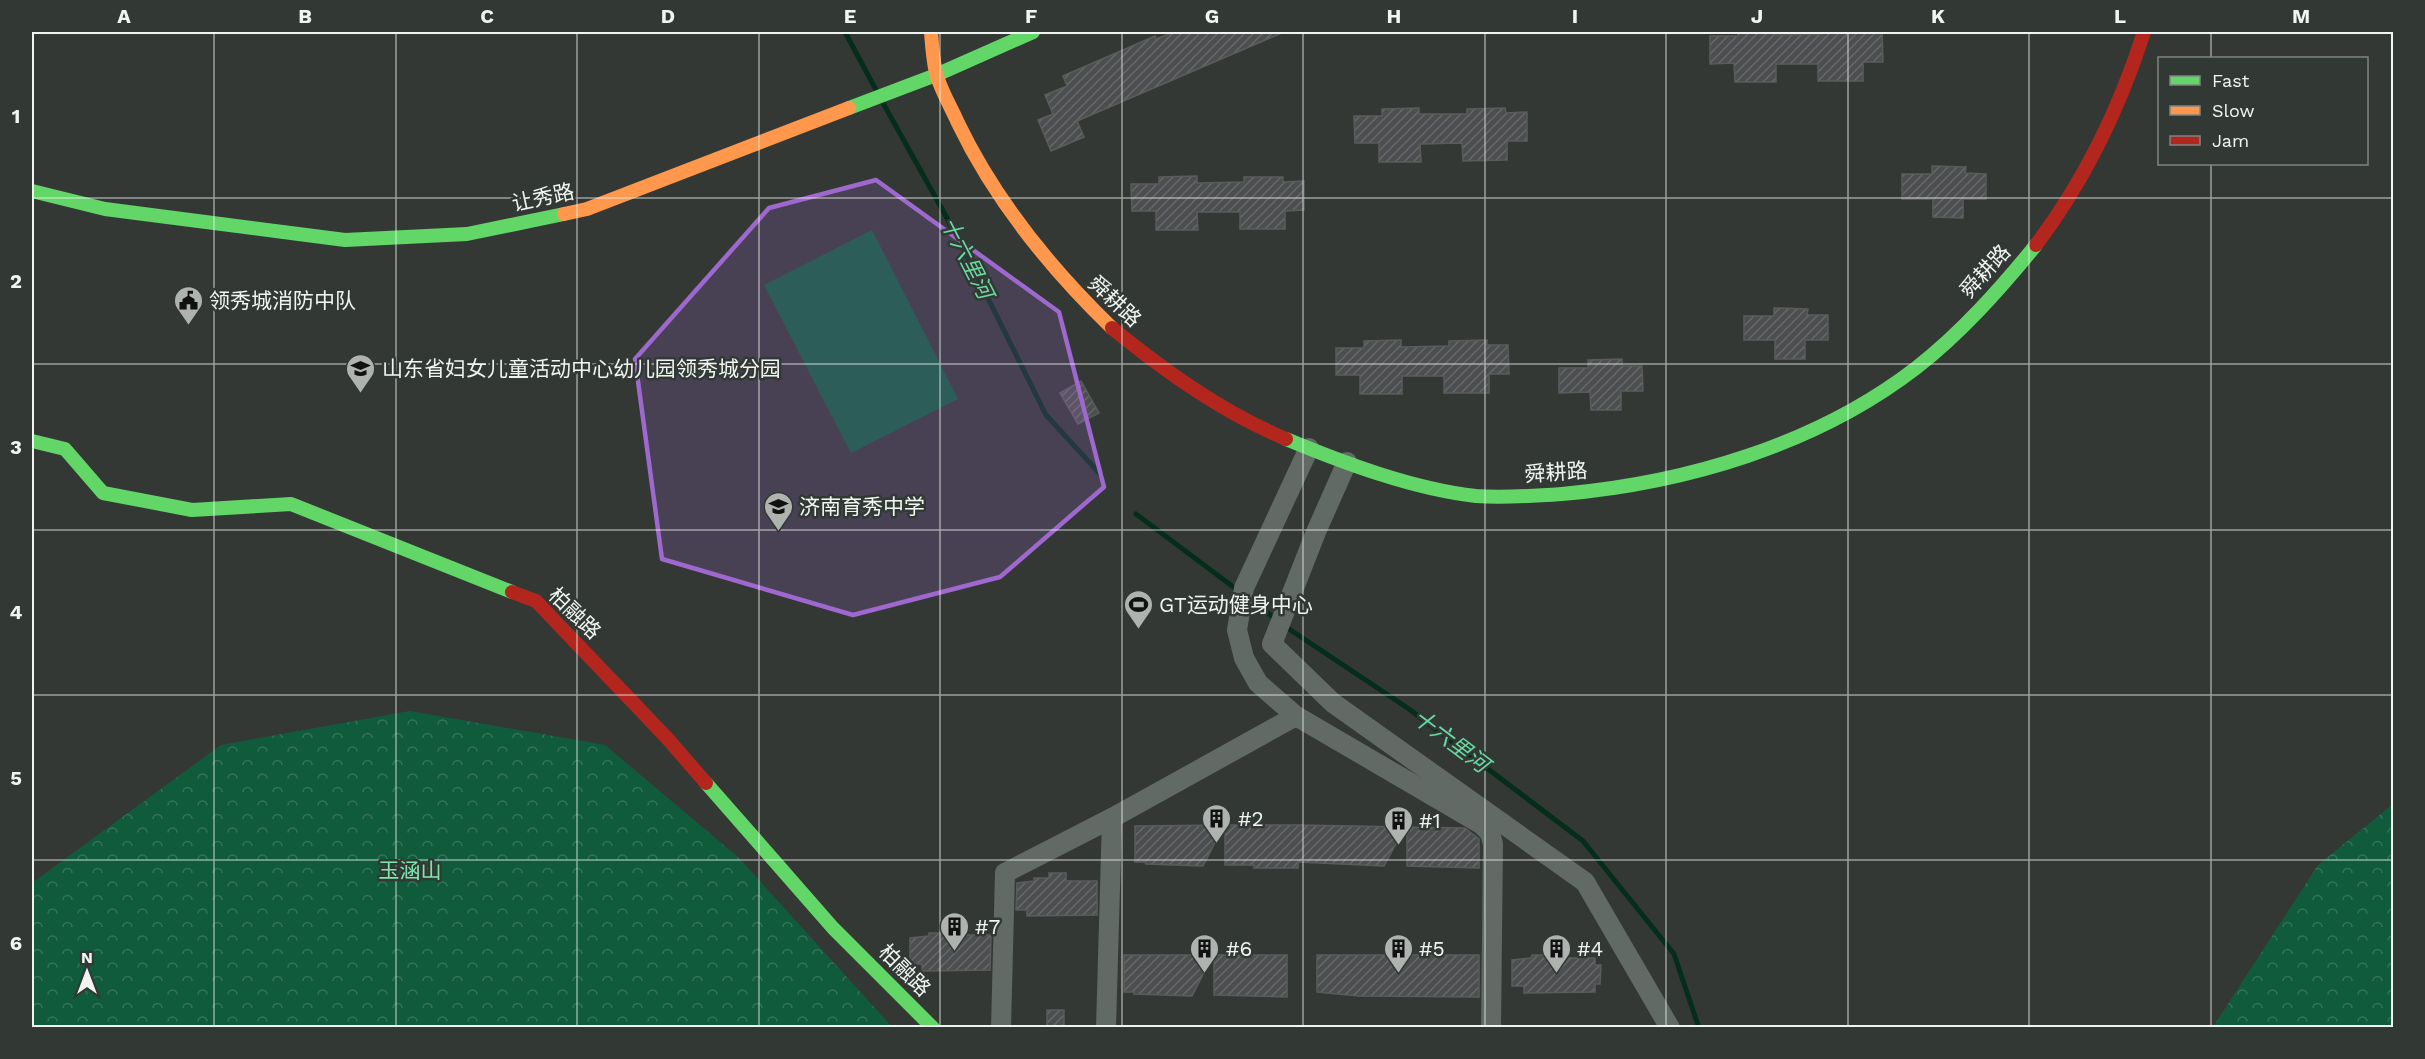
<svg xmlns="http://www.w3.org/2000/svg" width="2425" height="1059" viewBox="0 0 2425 1059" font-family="'Work Sans','Noto Sans SC',sans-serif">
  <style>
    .green { fill: #115b3d }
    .forest { fill: url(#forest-crowns) }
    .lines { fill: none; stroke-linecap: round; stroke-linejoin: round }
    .stream { stroke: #052d1c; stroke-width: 5 }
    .building { fill: url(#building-hatch); stroke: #5a5c5c; stroke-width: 1.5 }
    .street { stroke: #626a65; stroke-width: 20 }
    .fast { stroke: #63d668; stroke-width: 14 }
    .slow { stroke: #ff974d; stroke-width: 14 }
    .jam { stroke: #b3261e; stroke-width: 14 }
    .marked { fill: #9e68ce; fill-opacity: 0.2; stroke: #9e68ce; stroke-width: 4.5; stroke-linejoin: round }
    .grid { fill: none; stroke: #f0f5f2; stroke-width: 1.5; stroke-opacity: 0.55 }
    .labels { text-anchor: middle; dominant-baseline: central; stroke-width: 5; stroke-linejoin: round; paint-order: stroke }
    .street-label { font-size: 21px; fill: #f0f5f2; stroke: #323935 }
    .poi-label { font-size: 21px; fill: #f0f5f2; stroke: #323935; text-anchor: start }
    .park-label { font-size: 21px; fill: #7ce7b0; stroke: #323935 }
    .water-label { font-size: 22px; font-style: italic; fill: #6bd7a1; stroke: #323935 }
    .neatline { fill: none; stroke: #f0f5f2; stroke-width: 2 }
    .grid-label { font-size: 20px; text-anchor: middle; font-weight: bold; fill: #f0f5f2 }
  </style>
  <defs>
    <pattern id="forest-crowns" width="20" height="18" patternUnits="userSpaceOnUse" patternTransform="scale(1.5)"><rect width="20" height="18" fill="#115b3d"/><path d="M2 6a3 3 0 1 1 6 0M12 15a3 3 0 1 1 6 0" fill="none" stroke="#34735a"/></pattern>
    <pattern id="building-hatch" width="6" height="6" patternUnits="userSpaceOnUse" patternTransform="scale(1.5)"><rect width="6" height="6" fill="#4d4e4f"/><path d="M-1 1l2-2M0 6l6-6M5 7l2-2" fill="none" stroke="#676869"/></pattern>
  </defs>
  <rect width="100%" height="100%" fill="#333835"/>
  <!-- green -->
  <polygon class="green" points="872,230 958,399 851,453 764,285"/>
  <!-- forest -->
  <g class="forest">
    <polygon points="410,711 605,745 739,858 892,1027 32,1027 32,883 221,745"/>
    <polygon points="2393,804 2393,1027 2213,1027 2318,865"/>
  </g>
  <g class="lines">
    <!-- stream -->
    <g class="stream">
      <polyline points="845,32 876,90"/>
      <polyline points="883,103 957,236 1046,415 1101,475"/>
      <polyline points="1136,514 1240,592"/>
      <polyline points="1247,598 1276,619"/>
      <polyline points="1283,625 1409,709 1583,841 1674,954 1699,1028"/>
    </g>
  </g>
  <!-- building -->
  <g class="building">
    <polygon points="1174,32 1284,32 1077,121 1084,137 1051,151 1038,120 1053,114 1045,95 1067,86 1063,76 1155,36 1156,39"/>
    <polygon points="1738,32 1775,32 1775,35 1823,34 1823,32 1882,33 1883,62 1863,62 1863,81 1818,81 1818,64 1776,64 1776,82 1735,82 1734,63 1710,64 1710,36 1738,36"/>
    <polygon points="1419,108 1419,114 1467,114 1467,109 1505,108 1506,113 1527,112 1527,141 1507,141 1507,160 1463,161 1462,143 1420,144 1421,162 1379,162 1379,143 1355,143 1354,116 1382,116 1382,109"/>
    <polygon points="1932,166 1966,167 1965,173 1986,174 1986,199 1963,199 1963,218 1933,217 1933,199 1902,199 1902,174 1932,174"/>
    <polygon points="1197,176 1197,183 1244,182 1244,177 1283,177 1283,182 1304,181 1304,210 1285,211 1285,229 1240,229 1240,212 1197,212 1198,230 1156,230 1156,211 1132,211 1131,184 1159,184 1159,177"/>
    <polygon points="1774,308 1808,309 1807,315 1828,315 1828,340 1805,340 1805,359 1775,359 1775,340 1744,340 1744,316 1774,316"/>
    <polygon points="1401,340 1401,347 1449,346 1449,341 1487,340 1487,345 1508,345 1509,374 1489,374 1489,393 1444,393 1444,376 1402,376 1402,394 1360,394 1360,375 1336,375 1336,348 1364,348 1364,341"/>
    <polygon points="1622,359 1622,366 1642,366 1643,391 1621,391 1621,410 1591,410 1590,392 1559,393 1559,368 1588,368 1588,360"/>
    <polygon points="1081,381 1099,413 1078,424 1060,393"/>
    <polygon points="1224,825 1203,866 1146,864 1145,862 1135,862 1135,826"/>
    <polygon points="1225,825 1298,825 1405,827 1384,866 1298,862 1298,868 1254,868 1254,865 1225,865"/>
    <polygon points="1407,827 1465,828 1479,839 1479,868 1407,866"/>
    <polygon points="1049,873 1066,873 1066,881 1097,881 1097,915 1027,916 1027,910 1016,910 1017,883 1034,881 1034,878 1049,878"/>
    <polygon points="944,928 961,928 961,935 991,935 990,970 922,971 922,964 910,964 910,938 929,936 929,933 944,933"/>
    <polygon points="1547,950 1563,950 1563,958 1595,958 1595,965 1601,965 1600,984 1595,984 1595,992 1524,993 1524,986 1512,986 1512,960 1531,958 1532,955 1547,955"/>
    <polygon points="1124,955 1213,955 1192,996 1134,994 1134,992 1124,992"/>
    <polygon points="1214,955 1287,955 1287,997 1214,995"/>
    <polygon points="1317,955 1479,955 1479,997 1359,996 1317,992"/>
    <rect x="1047" y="1010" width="17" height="18"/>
  </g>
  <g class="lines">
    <!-- street -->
    <g class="street">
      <polyline points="1347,462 1316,532 1272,644 1333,703 1585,882 1670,1028"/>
      <polyline points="1296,716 1481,824 1490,833 1493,844 1491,1028"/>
      <polyline points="1001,1028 1005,873 1112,818"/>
      <polyline points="1106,1028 1112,818 1296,716 1258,683 1244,658 1237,630 1244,588 1309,448"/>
    </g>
    <!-- fast -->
    <g class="fast">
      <polyline points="849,108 936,75 1033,32"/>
      <polyline points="32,191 105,209 345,240 467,234 564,214"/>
      <path d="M1286,439C1344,463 1413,489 1476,496C1504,498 1534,496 1562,494C1686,483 1816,445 1916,368C1961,333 2000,289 2036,245"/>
      <polyline points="32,441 65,449 103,493 192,510 291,504 512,592"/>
      <polyline points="706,783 833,928 933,1028"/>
    </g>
    <!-- slow -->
    <g class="slow">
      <path d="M931,32C932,46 933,60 936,73C941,91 951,107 958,123C996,202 1050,268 1112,328"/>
      <polyline points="564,214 587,209 849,108"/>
    </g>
    <!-- jam -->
    <g class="jam">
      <path d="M2036,245C2085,180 2119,110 2144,32"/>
      <path d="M1112,328C1166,372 1222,412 1286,439"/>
      <polyline points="512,592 536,601 667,738 706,783"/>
    </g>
  </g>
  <!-- marked area -->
  <path class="marked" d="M876,180L1059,312L1104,487L1000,577L853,615L662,559L635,359L769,208Z"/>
  <!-- grid -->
  <path class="grid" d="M214,32V1028M396,32V1028M577,32V1028M759,32V1028M940,32V1028M1122,32V1028M1303,32V1028M1485,32V1028M1666,32V1028M1848,32V1028M2029,32V1028M2211,32V58M2211,164V1028M32,198H2394M32,364H2394M32,530H2394M32,695H2394M32,860H2394"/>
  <!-- icons -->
  <defs>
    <symbol id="civic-pin" viewBox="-11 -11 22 30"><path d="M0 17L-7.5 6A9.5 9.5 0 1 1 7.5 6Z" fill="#aeb3b0" stroke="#323935"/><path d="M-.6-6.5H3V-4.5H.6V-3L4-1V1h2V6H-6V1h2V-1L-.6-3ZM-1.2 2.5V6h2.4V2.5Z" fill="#111"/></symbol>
    <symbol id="school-pin" viewBox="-11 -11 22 30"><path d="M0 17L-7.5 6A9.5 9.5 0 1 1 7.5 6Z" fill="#aeb3b0" stroke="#323935"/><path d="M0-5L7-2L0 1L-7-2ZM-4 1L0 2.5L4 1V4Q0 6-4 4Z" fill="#111"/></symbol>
    <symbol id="stadium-pin" viewBox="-11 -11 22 30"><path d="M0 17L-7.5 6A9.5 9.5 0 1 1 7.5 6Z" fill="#aeb3b0" stroke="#323935"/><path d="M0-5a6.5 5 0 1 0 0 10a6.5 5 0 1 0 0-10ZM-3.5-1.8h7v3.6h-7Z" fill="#111"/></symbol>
    <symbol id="building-pin" viewBox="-11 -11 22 30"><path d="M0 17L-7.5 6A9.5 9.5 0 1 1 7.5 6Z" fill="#aeb3b0" stroke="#323935"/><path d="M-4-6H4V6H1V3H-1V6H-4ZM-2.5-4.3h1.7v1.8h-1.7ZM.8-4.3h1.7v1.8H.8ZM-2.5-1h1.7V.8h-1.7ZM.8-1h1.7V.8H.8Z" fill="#111"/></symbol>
  </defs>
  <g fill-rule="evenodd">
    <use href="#civic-pin" x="172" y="284" width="33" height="45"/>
    <use href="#school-pin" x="344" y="352" width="33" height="45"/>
    <use href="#school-pin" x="762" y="490" width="33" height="45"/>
    <use href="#stadium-pin" x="1122" y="588" width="33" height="45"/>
    <use href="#building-pin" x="1200" y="802" width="33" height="45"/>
    <use href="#building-pin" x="1382" y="804" width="33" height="45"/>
    <use href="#building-pin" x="938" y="910" width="33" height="45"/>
    <use href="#building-pin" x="1188" y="932" width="33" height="45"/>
    <use href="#building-pin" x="1382" y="932" width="33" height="45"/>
    <use href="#building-pin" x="1540" y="932" width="33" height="45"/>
  </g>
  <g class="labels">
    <!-- street labels -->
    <g class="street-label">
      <text transform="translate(543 197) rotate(-12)">让秀路</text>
      <text transform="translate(1985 271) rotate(-48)">舜耕路</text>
      <text transform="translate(1115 301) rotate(43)">舜耕路</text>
      <text transform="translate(1556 472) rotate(-4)">舜耕路</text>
      <text transform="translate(575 613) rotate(44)">柏融路</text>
      <text transform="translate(905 970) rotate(45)">柏融路</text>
    </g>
    <!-- poi labels -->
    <g class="poi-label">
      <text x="209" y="300">领秀城消防中队</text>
      <text x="382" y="368">山东省妇女儿童活动中心幼儿园领秀城分园</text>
      <text x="799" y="506">济南育秀中学</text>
      <text x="1159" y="604">GT运动健身中心</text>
      <text x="1238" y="818">#2</text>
      <text x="1419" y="820">#1</text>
      <text x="975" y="926">#7</text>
      <text x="1226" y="948">#6</text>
      <text x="1419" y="948">#5</text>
      <text x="1577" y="948">#4</text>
    </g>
    <!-- park labels -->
    <g class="park-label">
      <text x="410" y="870">玉涵山</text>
    </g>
    <!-- water labels -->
    <g class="water-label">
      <text transform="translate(967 258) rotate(63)">十六里河</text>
      <text transform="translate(1451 741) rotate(37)">十六里河</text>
    </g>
  </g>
  <!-- border -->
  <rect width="2425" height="1059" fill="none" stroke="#323935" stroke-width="66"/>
  <!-- legend -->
  <rect x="2158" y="57" width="210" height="108" fill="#323935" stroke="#7e8481" stroke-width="1.5"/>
  <rect x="2170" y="76" width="30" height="9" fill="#63d668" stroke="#7e8481" stroke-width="1.5"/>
  <text x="2212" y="87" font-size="18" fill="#f0f5f2">Fast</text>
  <rect x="2170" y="106" width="30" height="9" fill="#ff974d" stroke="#7e8481" stroke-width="1.5"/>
  <text x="2212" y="117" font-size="18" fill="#f0f5f2">Slow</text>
  <rect x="2170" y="136" width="30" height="9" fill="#b3261e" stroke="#7e8481" stroke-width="1.5"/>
  <text x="2212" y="147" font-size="18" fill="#f0f5f2">Jam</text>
  <!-- north arrow -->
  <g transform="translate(87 972)" stroke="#323935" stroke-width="4.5" paint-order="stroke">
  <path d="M0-4.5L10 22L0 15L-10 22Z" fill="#f0f5f2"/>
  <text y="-9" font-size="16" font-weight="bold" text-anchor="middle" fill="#f0f5f2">N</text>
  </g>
  <rect x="33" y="33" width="2359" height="993" class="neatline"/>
  <g class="grid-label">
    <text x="124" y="23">A</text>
    <text x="305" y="23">B</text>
    <text x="487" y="23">C</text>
    <text x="668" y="23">D</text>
    <text x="850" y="23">E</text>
    <text x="1031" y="23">F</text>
    <text x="1212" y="23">G</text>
    <text x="1394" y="23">H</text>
    <text x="1575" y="23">I</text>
    <text x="1757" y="23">J</text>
    <text x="1938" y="23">K</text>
    <text x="2120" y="23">L</text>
    <text x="2301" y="23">M</text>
    <text x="16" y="123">1</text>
    <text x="16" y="288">2</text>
    <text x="16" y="454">3</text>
    <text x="16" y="619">4</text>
    <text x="16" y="785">5</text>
    <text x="16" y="950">6</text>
  </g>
</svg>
